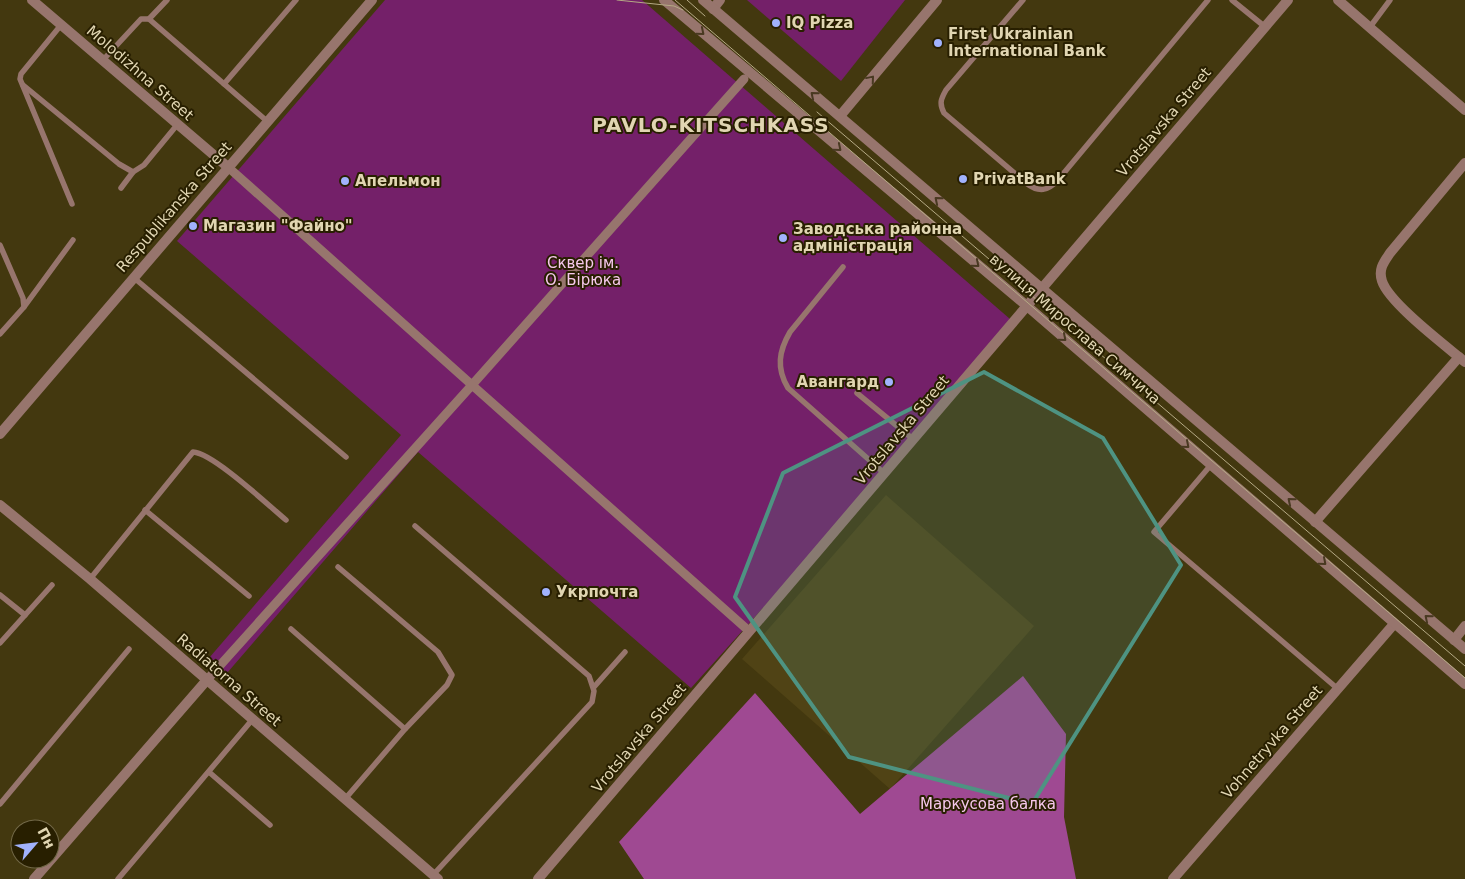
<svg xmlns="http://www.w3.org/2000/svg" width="1465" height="879" viewBox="0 0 1465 879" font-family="'DejaVu Sans',sans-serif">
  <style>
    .built { fill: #504315 }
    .green { fill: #742069 }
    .forest { fill: #9f4992 }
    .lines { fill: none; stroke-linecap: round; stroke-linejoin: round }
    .service { stroke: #97756d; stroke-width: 5.5 }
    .pedestrian { stroke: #97756d; stroke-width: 9 }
    .minor { stroke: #97756d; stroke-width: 10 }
    .tertiary { stroke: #97756d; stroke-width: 10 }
    .tram { stroke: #b5aa85; stroke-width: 1 }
    .oneway { stroke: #493921 }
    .marked { fill: #4e9382; fill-opacity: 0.2; stroke: #4e9382; stroke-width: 4; stroke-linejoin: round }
    .poi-dot { fill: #a1b2fd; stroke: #281f00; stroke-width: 2 }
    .labels { text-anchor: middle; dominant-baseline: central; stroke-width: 4; stroke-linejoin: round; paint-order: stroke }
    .poi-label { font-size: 15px; font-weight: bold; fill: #e1d6b2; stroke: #281f00; text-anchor: start }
    .street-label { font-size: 15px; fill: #e1d6b2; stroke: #281f00 }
    .park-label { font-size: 15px; fill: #f6c8ec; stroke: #281f00 }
    .district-label { font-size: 20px; font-weight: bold; letter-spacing: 1px; fill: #e1d6b2; stroke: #281f00 }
  </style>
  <rect width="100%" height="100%" fill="#43380f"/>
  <!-- built -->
  <polygon class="built" points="886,495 1034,626 890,789 742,659"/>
  <!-- green -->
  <g class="green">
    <polygon points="385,0 642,0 1010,319 884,473 691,688 418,452 221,680 203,665 401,435 177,241"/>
    <polygon points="747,0 905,0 841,81"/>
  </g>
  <!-- forest -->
  <polygon class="forest" points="1023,676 1066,734 1064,817 1076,879 644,879 619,842 755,693 860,814"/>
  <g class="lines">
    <!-- service -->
    <g class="service">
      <path d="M1023,0L946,90C941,99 939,103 944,113L1026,183C1039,193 1048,191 1058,180L1208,0"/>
      <polyline points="1232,0 1264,26"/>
      <polyline points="149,19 268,122"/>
      <polyline points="61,25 21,74 20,79 72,204"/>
      <polyline points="1370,27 1390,0"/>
      <polyline points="103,60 141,19 149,19 167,0"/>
      <polyline points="224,84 296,0"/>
      <polyline points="23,85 119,164 133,172"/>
      <polyline points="121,188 133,172 144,165 177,125"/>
      <polyline points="0,245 23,298 24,307 0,334"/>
      <path d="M843,267L790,332C779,351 776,368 788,388L884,473"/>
      <polyline points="133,277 346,457"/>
      <polyline points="24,307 73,240"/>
      <polyline points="857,393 913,439"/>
      <polyline points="1210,466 1154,532 1338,689"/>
      <polyline points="145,510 249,596"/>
      <polyline points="415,526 589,676 594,691 592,702 433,875"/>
      <polyline points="338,567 438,652 452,675 447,685 405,729 345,799"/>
      <path d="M90,579L193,452C213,453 268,505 286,520"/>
      <polyline points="0,595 25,615"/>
      <polyline points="291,629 405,729"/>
      <polyline points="0,643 52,585"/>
      <polyline points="594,687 625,652"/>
      <polyline points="209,772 270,825"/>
      <polyline points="0,804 129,649"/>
      <polyline points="118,879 252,720"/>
    </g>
    <!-- pedestrian -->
    <g class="pedestrian">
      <polyline points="229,168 472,385 744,79"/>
      <polyline points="206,681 472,385 749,631"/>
    </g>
    <!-- minor -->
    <g class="minor">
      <polyline points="32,0 229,168"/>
      <polyline points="1338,0 1465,110"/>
      <polyline points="713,9 720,0"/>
      <polyline points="840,116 937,0"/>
      <path d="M1465,163L1390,253C1384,262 1378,269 1382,281C1389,303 1446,346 1465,362"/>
      <polyline points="0,434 372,0"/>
      <polyline points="0,505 90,579 438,879"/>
      <polyline points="1315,522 1459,357"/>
      <polyline points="1454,640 1465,626"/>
      <polyline points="34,879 206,681"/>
      <polyline points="538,879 1288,0"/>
      <polyline points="1173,879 1394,624"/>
    </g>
    <!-- tertiary -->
    <g class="tertiary">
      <polyline points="664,0 1027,306 1465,684"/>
      <polyline points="703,0 1465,649"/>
    </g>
    <!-- tram -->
    <g class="tram">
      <polyline points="617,0 674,6 683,10"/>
      <polyline points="675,0 1465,678"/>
      <polyline points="687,0 705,16"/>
      <polyline points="817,112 1465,666"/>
    </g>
  </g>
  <!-- one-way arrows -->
  <defs><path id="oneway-chevron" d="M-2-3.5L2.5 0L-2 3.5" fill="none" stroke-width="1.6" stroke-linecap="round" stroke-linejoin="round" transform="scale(1.25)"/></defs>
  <g class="oneway">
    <use href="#oneway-chevron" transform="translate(701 32) rotate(40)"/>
    <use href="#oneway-chevron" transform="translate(871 79) rotate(-50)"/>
    <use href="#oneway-chevron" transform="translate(814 95) rotate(-140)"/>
    <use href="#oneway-chevron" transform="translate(838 148) rotate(40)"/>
    <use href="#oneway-chevron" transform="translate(938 200) rotate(-140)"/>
    <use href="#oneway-chevron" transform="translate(976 264) rotate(40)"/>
    <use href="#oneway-chevron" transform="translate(1063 338) rotate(41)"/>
    <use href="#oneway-chevron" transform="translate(1186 445) rotate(41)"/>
    <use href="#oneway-chevron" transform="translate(1291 501) rotate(-140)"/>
    <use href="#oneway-chevron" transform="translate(1323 562) rotate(41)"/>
    <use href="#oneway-chevron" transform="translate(1428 618) rotate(-140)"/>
  </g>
  <!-- marked area -->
  <path class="marked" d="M984,372L1103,438L1181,565L1032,804L849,757L735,597L783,473Z"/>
  <!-- markers -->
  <g class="poi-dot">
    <circle cx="776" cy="23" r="5"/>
    <circle cx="938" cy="43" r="5"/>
    <circle cx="963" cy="179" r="5"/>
    <circle cx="345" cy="181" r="5"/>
    <circle cx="193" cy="226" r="5"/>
    <circle cx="783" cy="238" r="5"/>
    <circle cx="889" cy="382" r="5"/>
    <circle cx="546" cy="592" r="5"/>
  </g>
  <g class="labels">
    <!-- poi labels -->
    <g class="poi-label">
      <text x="786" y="23">IQ Pіzza</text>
      <text x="948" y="34">First Ukrainian<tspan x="948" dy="17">International Bank</tspan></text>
      <text x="973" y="179">PrivatBank</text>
      <text x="355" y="181">Апельмон</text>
      <text x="203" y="226">Магазин "Файно"</text>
      <text x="793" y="229">Заводська районна<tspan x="793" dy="17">адміністрація</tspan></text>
      <text x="879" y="382" text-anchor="end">Авангард</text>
      <text x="556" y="592">Укрпочта</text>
    </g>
    <!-- street labels -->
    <g class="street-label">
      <text transform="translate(140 73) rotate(41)">Molodizhna Street</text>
      <text transform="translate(1164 122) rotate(-50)">Vrotslavska Street</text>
      <text transform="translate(174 207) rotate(-49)">Respublikanska Street</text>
      <text transform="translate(1075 329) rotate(41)">вулиця Мирослава Симчича</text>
      <text transform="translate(902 430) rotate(-50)">Vrotslavska Street</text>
      <text transform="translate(229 680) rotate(41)">Radiatorna Street</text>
      <text transform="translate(639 738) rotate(-50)">Vrotslavska Street</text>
      <text transform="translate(1272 742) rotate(-49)">Vohnetryvka Street</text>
    </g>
    <!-- park labels -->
    <g class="park-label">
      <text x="583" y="263">Сквер ім.<tspan x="583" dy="17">О. Бірюка</tspan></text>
      <text x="988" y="804">Маркусова балка</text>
    </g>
    <!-- district labels -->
    <g class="district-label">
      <text x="711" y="125">PAVLO-KITSCHKASS</text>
    </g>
  </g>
  <!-- north arrow -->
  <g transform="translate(35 844) rotate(62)"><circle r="24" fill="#281f00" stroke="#726847"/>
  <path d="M0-4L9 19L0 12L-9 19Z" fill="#a1b2fd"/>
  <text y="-8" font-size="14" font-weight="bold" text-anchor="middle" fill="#e1d6b2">Пн</text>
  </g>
</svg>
